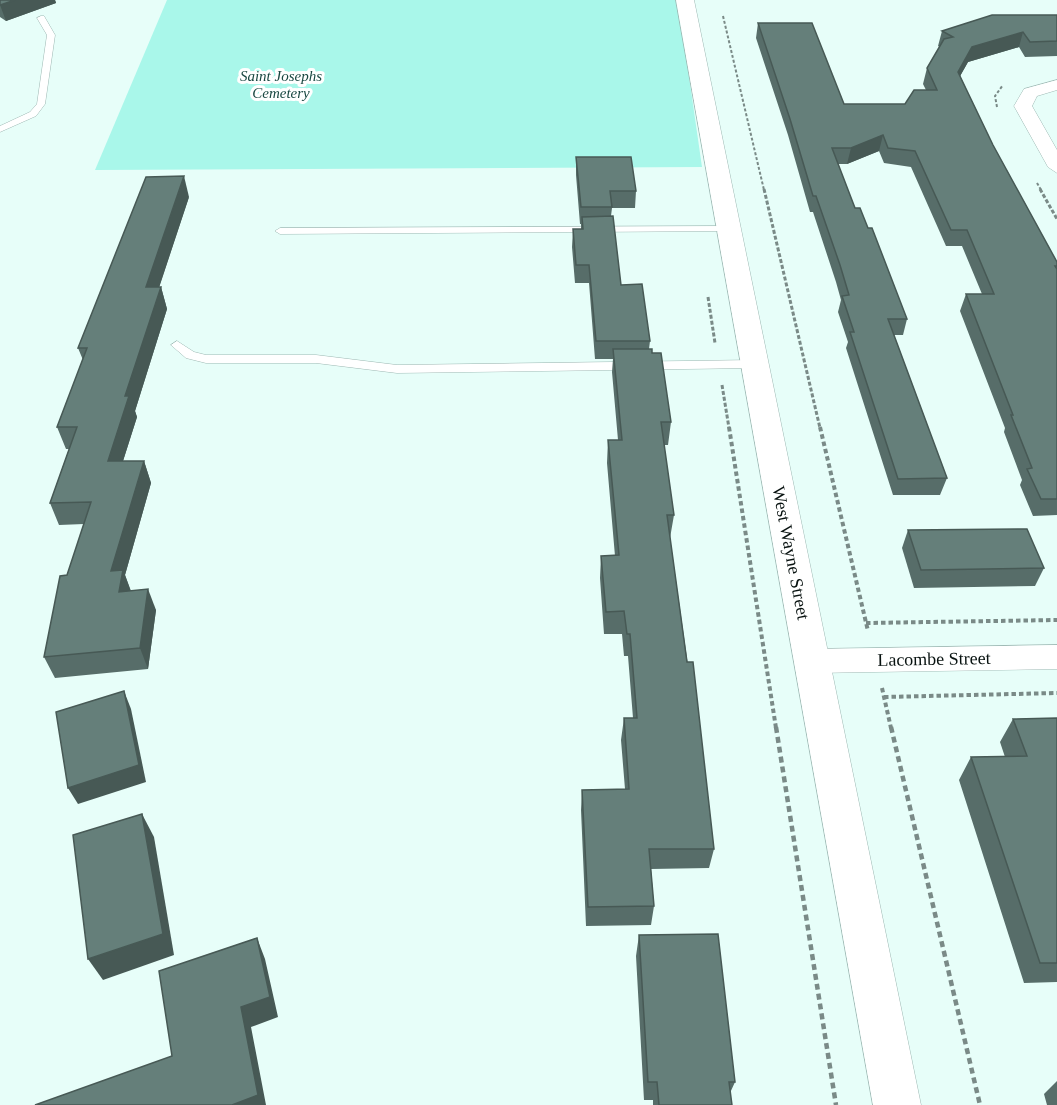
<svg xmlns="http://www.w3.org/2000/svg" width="1057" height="1105" viewBox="0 0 1057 1105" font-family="'Times New Roman',serif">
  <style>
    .green { fill: #a9f7ea }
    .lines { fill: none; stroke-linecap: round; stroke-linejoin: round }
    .service-casing { stroke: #9db8b3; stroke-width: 1 }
    .minor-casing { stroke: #9db8b3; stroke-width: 1 }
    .tertiary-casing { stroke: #9db8b3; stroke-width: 1 }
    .path-far3 { stroke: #7a8a87; stroke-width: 2; stroke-dasharray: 3 2; stroke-linecap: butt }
    .path-far2 { stroke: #7a8a87; stroke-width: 3; stroke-dasharray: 4 2; stroke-linecap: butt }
    .path-far1 { stroke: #7a8a87; stroke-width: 4; stroke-dasharray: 4.5 3; stroke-linecap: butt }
    .path { stroke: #7a8a87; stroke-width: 4.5; stroke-dasharray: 6 4; stroke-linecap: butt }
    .service { fill: #fff; fill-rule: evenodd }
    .minor { fill: #fff; fill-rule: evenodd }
    .tertiary { fill: #fff; fill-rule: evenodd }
    .wall { fill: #576d69 }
    .shaded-wall { fill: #475955 }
    .building { fill: #657f7a; stroke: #475955; stroke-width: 1.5 }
    .labels { text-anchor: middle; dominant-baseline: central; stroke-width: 6; stroke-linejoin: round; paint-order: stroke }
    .far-park-label { font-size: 15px; font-style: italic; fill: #1a4842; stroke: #fff }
    .street-label { font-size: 18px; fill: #081210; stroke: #fff }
  </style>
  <rect width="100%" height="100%" fill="#e7fef9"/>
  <!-- green -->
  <polygon class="green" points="167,0 678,0 702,167 95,170"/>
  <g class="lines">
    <defs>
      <g id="service">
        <polygon points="41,16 44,16 55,35 45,104 36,116 0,132 0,126 30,112 37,104 47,35 37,18"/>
        <polygon points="729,226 734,229 733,231 280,234 275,231 280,228"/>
        <polygon points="177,341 194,352 206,355 316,355 397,365 755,360 761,364 755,368 397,373 316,363 206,363 186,358 171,345"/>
      </g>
      <g id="minor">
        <polygon points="1057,80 1057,90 1037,96 1032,106 1057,150 1057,173 1048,167 1014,106 1024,89"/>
        <polygon points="1057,645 1057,669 812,673 802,669 797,661 802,653 812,649"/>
      </g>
      <polygon id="tertiary" points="676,0 694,0 921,1105 873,1105"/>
    </defs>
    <!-- service casing -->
    <use href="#service" class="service-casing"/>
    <!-- minor casing -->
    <use href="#minor" class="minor-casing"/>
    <!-- tertiary casing -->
    <use href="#tertiary" class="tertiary-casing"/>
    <!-- path-far3 -->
    <g class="path-far3">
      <polyline points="723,16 764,190"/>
      <polyline points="997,107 995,96 1003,85"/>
      <polyline points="1037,183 1041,190"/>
    </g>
    <!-- path-far2 -->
    <g class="path-far2">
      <polyline points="764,189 820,428"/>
      <polyline points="1040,189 1057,219"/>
      <polyline points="708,297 715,343"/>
      <polyline points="722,385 729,428"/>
    </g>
    <!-- path-far1 -->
    <g class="path-far1">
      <polyline points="729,427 776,728"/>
      <polyline points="820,427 868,631"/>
      <polyline points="866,623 1057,620"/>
      <polyline points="882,688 891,728"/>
      <polyline points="884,697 1057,693"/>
    </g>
    <!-- path -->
    <g class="path">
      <polyline points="776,727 836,1105"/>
      <polyline points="891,727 980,1105"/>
    </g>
    <!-- service -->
    <use href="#service" class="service"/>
    <!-- minor -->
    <use href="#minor" class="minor"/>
    <!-- tertiary -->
    <use href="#tertiary" class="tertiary"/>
  </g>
  <!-- wall -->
  <g class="wall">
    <polygon points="0,0 55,0 56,3 6,21 0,17"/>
    <polygon points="1057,15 1057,56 1025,57 1019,47 968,62 960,76 993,145 1057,262 1057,515 1033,516 1020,485 1022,480 1004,432 1005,428 960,311 966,294 982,294 962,246 946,246 911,167 884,163 879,151 847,164 838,164 855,208 868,228 907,319 903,335 894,335 947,478 940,495 893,495 846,348 848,342 838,312 841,300 836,282 813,212 810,212 788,135 756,38 758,23 844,104 905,104 926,90 923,84 927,68 940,47 938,46 942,31"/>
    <polygon points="576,157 636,191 635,208 612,208 611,216 621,285 650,341 649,349 671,422 668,445 664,445 674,515 670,538 714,849 709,868 651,869 654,906 651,925 586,926 581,810 582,790 625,789 621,740 624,718 633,718 628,656 624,656 622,634 604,634 600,578 601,556 615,556 607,463 608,440 618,440 612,372 613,359 595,359 589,283 575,283 572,247 573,229 581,229 581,224 580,224 576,175"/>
    <polygon points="189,197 159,287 161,287 167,309 135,411 137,417 123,461 144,461 151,483 125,575 131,591 156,610 148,669 55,678 44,657 67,575 84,524 59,525 50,503 69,449 66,449 57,427 83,360 78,348"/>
    <polygon points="908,530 1044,568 1035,586 914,588 902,548"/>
    <polygon points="1057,718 1057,982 1024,983 959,780 971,757 1005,757 1000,742 1013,719"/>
    <polygon points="639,935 735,1082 730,1093 732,1105 653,1105 653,1100 644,1100 636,956"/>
    <polygon points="1057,1081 1057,1105 1047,1105 1044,1094"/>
  </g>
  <!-- shaded-wall -->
  <g class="shaded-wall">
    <polygon points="15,0 55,0 56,3 6,21 0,5"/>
    <polygon points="1023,32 1019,47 968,62 954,87 958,72 972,47"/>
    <polygon points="883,135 879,151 847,164 851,148"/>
    <polygon points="184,176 189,197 152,309 146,287"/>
    <polygon points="161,287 167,309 135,411 137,417 116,483 108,461 125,396"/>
    <polygon points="144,461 151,483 125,575 131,592 128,613 111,571"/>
    <polygon points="148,589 156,610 148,669 140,648"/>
    <polygon points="124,691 131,709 146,782 78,804 68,788"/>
    <polygon points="142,814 154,837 174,955 103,980 88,959"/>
    <polygon points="257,938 265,959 278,1017 251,1027 266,1105 232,1105 241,1007"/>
  </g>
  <!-- building -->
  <g class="building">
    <polygon points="0,0 15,0 0,5"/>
    <polygon points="992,15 1057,15 1057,41 1030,42 1023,32 972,47 958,72 993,145 1057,262 1057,266 1055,266 1057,269 1057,499 1041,499 1027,469 1032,468 1011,415 1013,415 966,294 994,294 967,230 951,230 915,151 888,148 883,135 851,148 832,148 855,208 860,208 868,228 872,228 907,319 888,319 947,478 898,479 850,332 854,332 842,296 849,295 840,265 816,196 813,196 790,119 758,23 812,23 844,104 905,104 914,90 937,90 927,68 944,39 953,37 942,31"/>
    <polygon points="576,157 631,157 636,191 610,191 612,207 581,207"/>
    <polygon points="184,176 146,287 161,287 125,396 129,396 108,461 144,461 111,571 123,570 119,592 148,589 140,648 44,657 60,576 67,575 91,502 50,503 77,427 57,427 87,348 78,348 146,177"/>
    <polygon points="613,216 621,285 642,284 650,341 596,341 589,265 576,265 573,229 583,229 582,217"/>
    <polygon points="613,349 652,349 652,353 661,353 671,422 661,422 674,515 667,515 687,662 693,662 714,849 649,849 654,906 588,907 582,790 629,789 624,718 637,718 630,634 627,634 624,611 606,612 601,556 619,555 608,440 622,440"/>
    <polygon points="1027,529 1044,568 921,570 908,530"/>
    <polygon points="124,691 139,765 68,788 56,712"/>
    <polygon points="1057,718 1057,963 1040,963 971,757 1027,756 1013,719"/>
    <polygon points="142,814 163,934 88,959 73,835"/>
    <polygon points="718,934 735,1082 729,1082 732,1105 659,1105 657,1082 648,1082 639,935"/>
    <polygon points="257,938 270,997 241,1007 258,1095 232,1105 35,1105 172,1056 159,971"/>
  </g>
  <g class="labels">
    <!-- far-park labels -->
    <g class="far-park-label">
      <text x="281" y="76">Saint Josephs<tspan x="281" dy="17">Cemetery</tspan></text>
    </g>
    <!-- street labels -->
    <g class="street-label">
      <text transform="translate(791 553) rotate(79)">West Wayne Street</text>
      <text transform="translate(934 659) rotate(-1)">Lacombe Street</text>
    </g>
  </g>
</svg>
